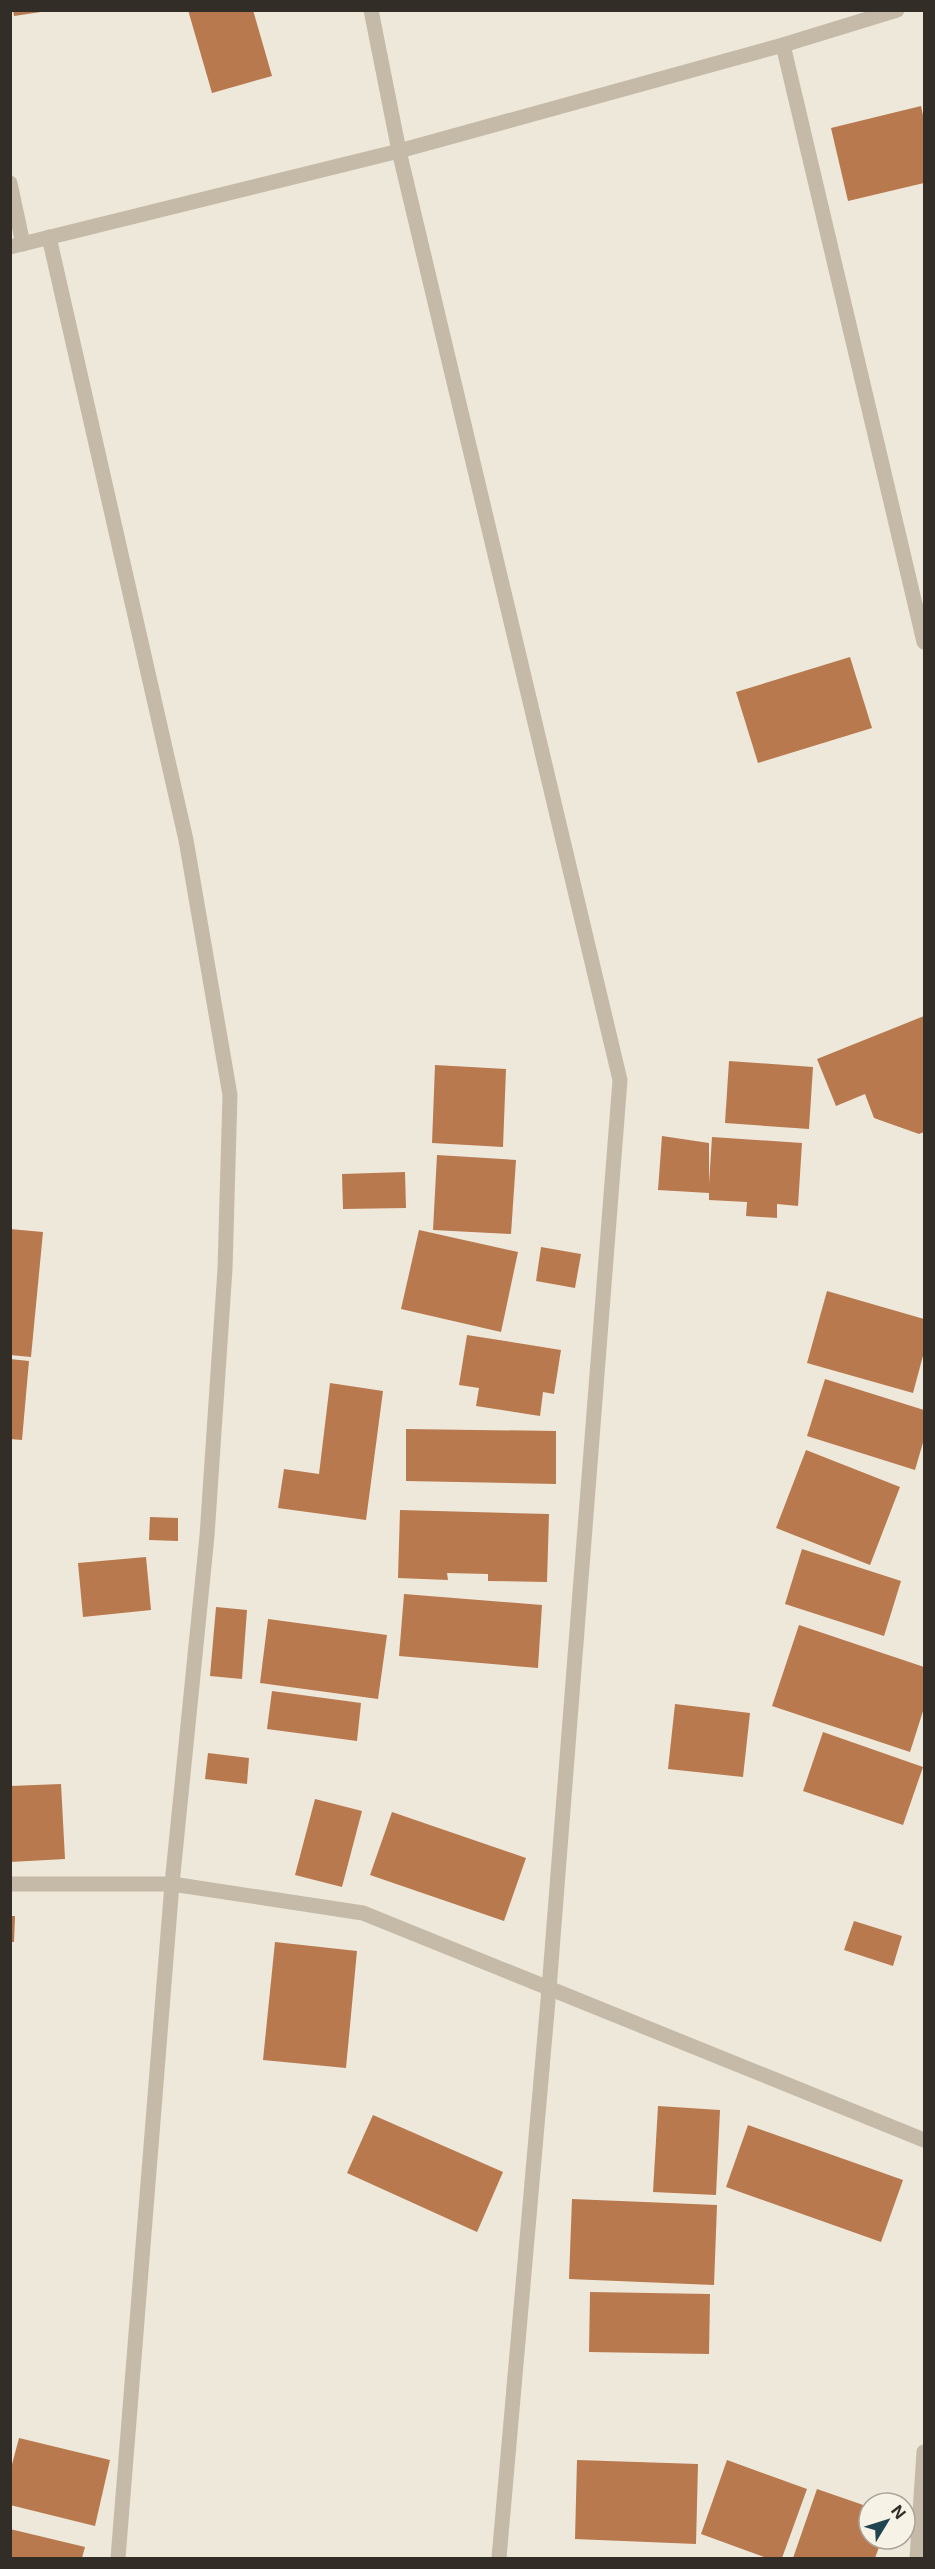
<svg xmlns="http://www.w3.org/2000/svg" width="935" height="2569" viewBox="0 0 935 2569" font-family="Inter,sans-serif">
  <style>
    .building { fill: #b9794e }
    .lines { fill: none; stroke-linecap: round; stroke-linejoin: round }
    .minor { stroke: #c5baa8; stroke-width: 15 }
  </style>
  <rect width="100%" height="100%" fill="#eee8da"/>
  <!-- building -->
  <g class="building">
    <polygon points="13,10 41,10 41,12 14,16"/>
    <polygon points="188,10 253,10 272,76 212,93"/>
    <polygon points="921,106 924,120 924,183 848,201 831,128"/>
    <polygon points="850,657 872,728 758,763 736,692"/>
    <polygon points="924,1016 924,1132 919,1134 874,1118 865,1094 836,1106 817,1059"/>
    <polygon points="729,1061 813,1067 809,1129 725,1123"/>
    <polygon points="435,1065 506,1069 503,1147 432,1143"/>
    <polygon points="662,1136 709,1143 709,1184 712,1137 802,1143 798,1206 777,1204 777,1218 746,1216 747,1202 709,1200 709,1193 658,1190"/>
    <polygon points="437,1155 516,1160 511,1234 433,1230"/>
    <polygon points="405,1172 406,1208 343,1209 342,1174"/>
    <polygon points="10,1229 43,1232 31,1357 10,1355"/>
    <polygon points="419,1230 518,1252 501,1332 401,1309"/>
    <polygon points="541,1247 581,1254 575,1288 536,1281"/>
    <polygon points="827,1291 924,1319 924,1352 913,1393 807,1363"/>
    <polygon points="467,1335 561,1350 554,1394 543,1392 540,1416 476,1406 479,1388 459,1385"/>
    <polygon points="10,1359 29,1361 22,1440 10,1439"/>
    <polygon points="825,1379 924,1410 924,1439 915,1470 807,1436"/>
    <polygon points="330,1383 383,1391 366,1520 278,1508 284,1469 319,1474"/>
    <polygon points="406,1429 556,1431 556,1484 406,1481"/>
    <polygon points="806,1450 900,1487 870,1565 776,1528"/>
    <polygon points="400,1510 549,1514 547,1582 488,1581 488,1574 447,1573 448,1580 398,1578"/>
    <polygon points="150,1517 178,1518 178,1541 149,1540"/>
    <polygon points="802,1549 901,1581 884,1636 785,1604"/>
    <polygon points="146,1557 151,1610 83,1617 78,1563"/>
    <polygon points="404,1594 542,1605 538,1668 399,1656"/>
    <polygon points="216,1607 247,1610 242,1679 210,1676"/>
    <polygon points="268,1619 387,1635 378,1699 260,1683"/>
    <polygon points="799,1625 924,1667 924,1708 910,1752 772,1706"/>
    <polygon points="272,1691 361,1703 357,1741 267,1729"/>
    <polygon points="675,1704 750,1713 743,1777 668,1769"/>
    <polygon points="823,1732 923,1767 903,1825 803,1791"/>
    <polygon points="208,1753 249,1758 247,1784 205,1779"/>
    <polygon points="61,1784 65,1859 10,1862 10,1786"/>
    <polygon points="315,1799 362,1811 342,1887 295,1875"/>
    <polygon points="392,1812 526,1858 504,1921 370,1875"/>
    <polygon points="10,1916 15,1916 14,1942 10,1942"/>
    <polygon points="854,1921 902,1936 893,1966 844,1950"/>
    <polygon points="275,1942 357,1951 346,2068 263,2060"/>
    <polygon points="658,2106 720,2110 716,2195 653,2192"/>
    <polygon points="373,2115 503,2172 477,2232 347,2173"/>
    <polygon points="748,2125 903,2180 881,2242 726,2187"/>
    <polygon points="572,2199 717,2205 714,2285 569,2279"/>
    <polygon points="590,2292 710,2294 709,2354 589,2352"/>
    <polygon points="19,2438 110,2460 95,2526 10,2505 10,2472"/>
    <polygon points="577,2460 698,2464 696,2544 575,2539"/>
    <polygon points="727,2460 807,2489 782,2558 767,2558 701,2534"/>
    <polygon points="817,2489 869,2507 869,2539 882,2539 875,2558 793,2558"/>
    <polygon points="10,2529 85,2547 82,2558 10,2558"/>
  </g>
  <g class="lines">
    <!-- minor -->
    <g class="minor">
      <polyline points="371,10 399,151 620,1080 549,1989 499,2558"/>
      <polyline points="783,45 924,642"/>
      <polyline points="10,183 23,244"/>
      <polyline points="49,237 186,840 230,1095 225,1269 207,1536 172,1884 118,2558"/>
      <polyline points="10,247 399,151 783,45 897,10"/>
      <polyline points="10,1884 172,1884 363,1913 924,2140"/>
      <polyline points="917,2558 924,2452"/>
    </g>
  </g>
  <!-- border -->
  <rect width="935" height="2569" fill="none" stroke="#332d27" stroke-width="24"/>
  <!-- north arrow -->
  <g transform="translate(887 2521) rotate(52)"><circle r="28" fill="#f7f2e6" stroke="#a9a39a" stroke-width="1.5"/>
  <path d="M0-4.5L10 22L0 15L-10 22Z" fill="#214550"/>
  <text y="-9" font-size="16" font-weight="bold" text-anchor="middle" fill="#332d27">N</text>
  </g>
</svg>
